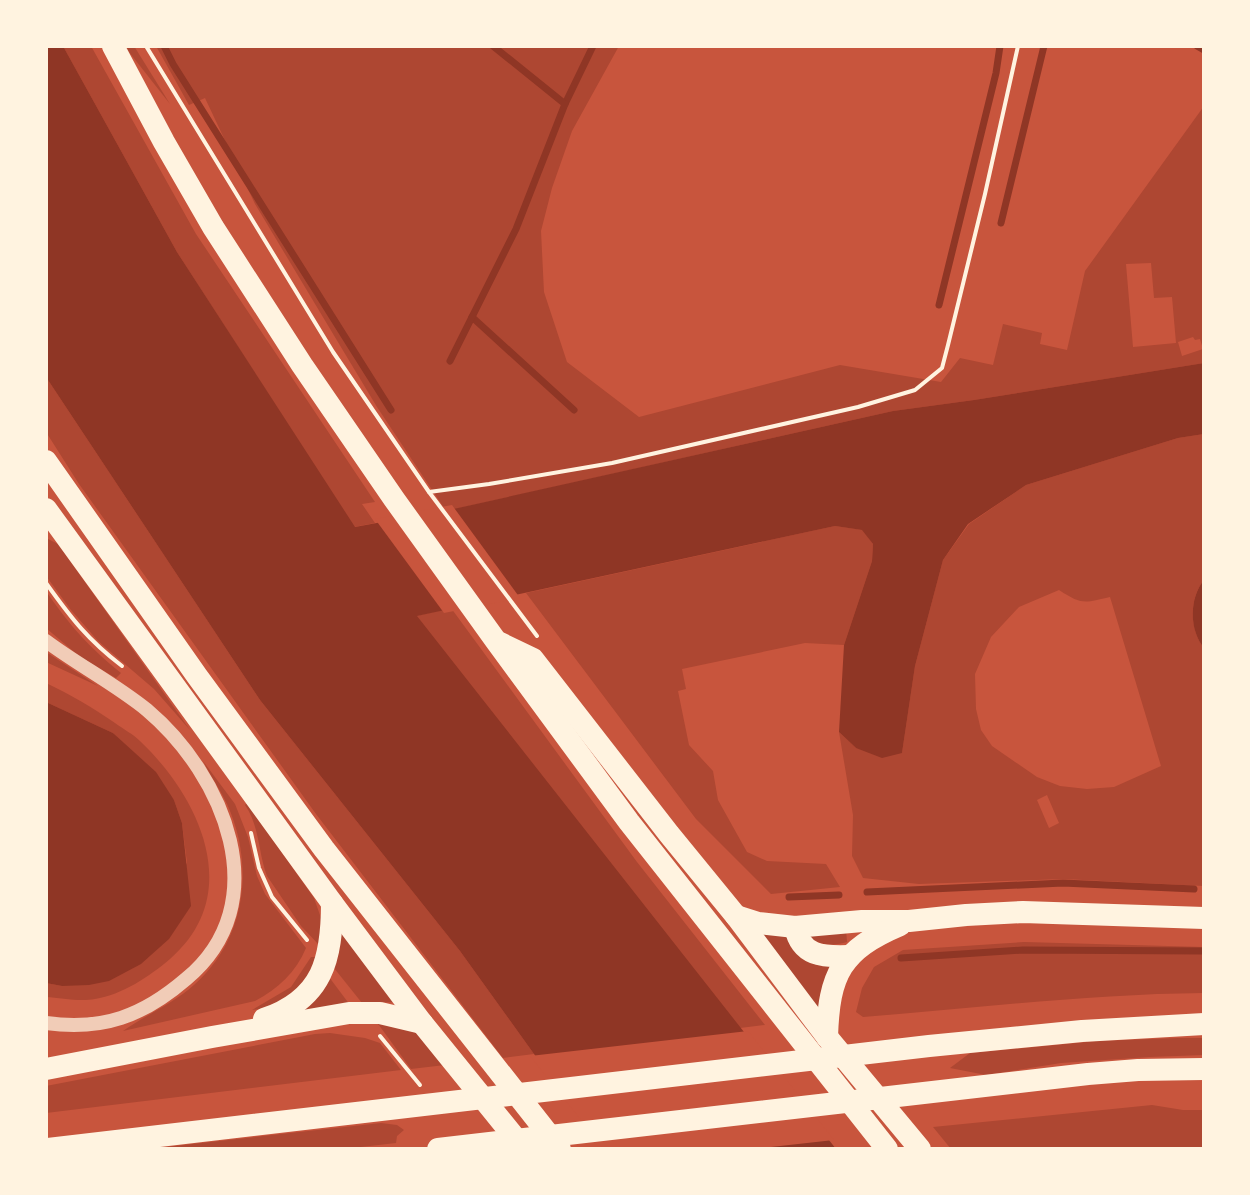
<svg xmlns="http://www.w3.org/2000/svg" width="1250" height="1195" viewBox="0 0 1250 1195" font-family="'Public Sans',sans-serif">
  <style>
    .green { fill: #ae4732; fill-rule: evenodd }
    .water { fill: #8f3625 }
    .pier { fill: #c8553d }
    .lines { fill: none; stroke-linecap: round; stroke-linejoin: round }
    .stream { stroke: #8f3625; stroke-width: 7 }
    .path { stroke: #fff3e0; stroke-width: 4 }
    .tertiary { stroke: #f1ccb7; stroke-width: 14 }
    .trunk { stroke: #fff3e0; stroke-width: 22 }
  </style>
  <rect width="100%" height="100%" fill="#c8553d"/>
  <!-- green -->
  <g class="green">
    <polygon points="63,46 91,46 196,234 375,502 362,504 375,523 354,527 177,252"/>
    <polygon points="126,46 134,46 170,104 129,52"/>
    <path d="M156,46H619L572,131L552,188L541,231L544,292L567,362L639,417L840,365L941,382L960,358L993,365L1003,324L1042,333L1040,344L1067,350L1085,271L1204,106V363L974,400L893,411L446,511L377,407L255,204L205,98L189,105ZM1151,263L1154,298L1172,297L1176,343L1133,347L1126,264ZM1193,337L1195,340L1200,339L1203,349L1182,356L1178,342Z"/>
    <polygon points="46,377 260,700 460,951 534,1054 503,1058 316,814 79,484 46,432"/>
    <path d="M1204,434V580C1189,598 1189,629 1204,648V886L1063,879L919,884L863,878L852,856L853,815L839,732L856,748L902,753L915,666L943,560L969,524L1026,485L1178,438ZM1059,590C1082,605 1084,603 1110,597L1161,766L1114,787L1087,789L1060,786L1037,777L992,746L981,730L976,709L975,674L991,637L1019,607ZM1047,795L1059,823L1049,828L1037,800Z"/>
    <polygon points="835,526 863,530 873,544 872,561 844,645 805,643 682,669 686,689 678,691 689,745 713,771 718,800 747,852 767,861 826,864 840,887 771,894 696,819 526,593"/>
    <polygon points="46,538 58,544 190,730 154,689 98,641 71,610 46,576"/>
    <path d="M46,591C70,626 88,646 121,673L116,678L80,657L46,628Z"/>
    <polygon points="451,608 637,862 765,1025 740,1028 416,616"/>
    <polygon points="46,652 98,686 46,662"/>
    <path d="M46,683C71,695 92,707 115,723C123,729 133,734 140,741C200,798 245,894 170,959C150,976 122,995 95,999C80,1002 61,998 46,997V983L62,986L187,863L182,823L174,800L113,733L46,702Z"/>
    <path d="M203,761L235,804L248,837L257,876L265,894L306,948C296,972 278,989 255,1001L123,1031C147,1014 173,1004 195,984C246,939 255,865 227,804C220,789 210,775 203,761Z"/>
    <path d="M247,803L314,898L321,918L320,946L301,926L267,876C258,852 260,827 245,805Z"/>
    <polygon points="751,926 786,934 830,964 822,992 820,1012"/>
    <polygon points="340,929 396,1002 362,1003 334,968"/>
    <path d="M846,929L847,942C828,947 823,945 806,937Z"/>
    <path d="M1024,942L1204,947V993C1090,994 977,1008 863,1017L856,1012L862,988L874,967L903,950Z"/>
    <path d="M311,957H315C317,974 288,1001 273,1007C267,1009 259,1009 252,1010L291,987Z"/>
    <polygon points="329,977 350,1005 303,1014 300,1010"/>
    <polygon points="373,1017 416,1031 445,1065 411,1069"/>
    <polygon points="330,1033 365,1038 380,1043 401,1070 46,1113 46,1086 315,1034"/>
    <polygon points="1178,1038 1204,1038 1204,1055 1149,1057 1061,1063 986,1075 950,1068 970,1053 1097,1041"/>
    <polygon points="1152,1105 1183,1110 1204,1110 1204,1149 951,1149 933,1127"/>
    <polygon points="381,1123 397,1125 404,1130 397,1136 396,1143 343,1149 147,1149"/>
  </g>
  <!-- water -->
  <g class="water">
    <polygon points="46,46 63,46 177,252 355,527 458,508 893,411 974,400 1204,363 1204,434 1178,438 1026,485 968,524 943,560 915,666 902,753 882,758 856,748 839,732 844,645 872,561 873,544 862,530 835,526 417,616 836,1149 609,1149 534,1054 460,951 260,700 46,377"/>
    <path d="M1204,580V648C1189,630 1189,598 1204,580Z"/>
    <polygon points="46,702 113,733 156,772 174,800 182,823 191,906 169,939 141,964 109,981 89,985 62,986 46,983"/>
  </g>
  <!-- pier -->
  <g class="pier">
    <polygon points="452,505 520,598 444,613 375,519"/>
    <polygon points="748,1031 834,1140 754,1149 604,1149 530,1056"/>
  </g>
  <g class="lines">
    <!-- stream -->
    <g class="stream">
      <polyline points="164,46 173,64 391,410"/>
      <polyline points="1197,46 1204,50"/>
      <polyline points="565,104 593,46"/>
      <polyline points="1001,223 1044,46"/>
      <polyline points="939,305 996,73 1000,46"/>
      <polyline points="472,317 574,410"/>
      <polyline points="450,361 516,229 565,104 493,46"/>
      <polyline points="867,892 1063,883 1194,889"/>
      <polyline points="789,897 839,895"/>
      <polyline points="901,958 1023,950 1204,951"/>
    </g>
    <!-- path -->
    <g class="path">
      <polyline points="146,46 333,352 429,492 537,636"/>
      <polyline points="429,492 489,484 612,463 858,407 915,390 942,368 948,345 985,194 1018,46"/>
      <path d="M46,583C71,618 88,640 122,666"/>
      <polyline points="251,833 259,868 272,897 307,940"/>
      <polyline points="380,1036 420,1085"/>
    </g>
    <!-- tertiary -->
    <path class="tertiary" d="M46,641C78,665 115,684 147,710C224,775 278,903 186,979C143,1016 103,1031 46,1023"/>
    <!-- trunk -->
    <g class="trunk">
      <polyline points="113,46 164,142 213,227 302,365 394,499 496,641 629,822 887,1149"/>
      <polyline points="46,461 197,676 324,849 560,1149"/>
      <polyline points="46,509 332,903 422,1023 524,1149"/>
      <polyline points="500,643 533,659 669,834 736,916 827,1037 920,1149"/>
      <polyline points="736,916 758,923 795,927 862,921 909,921 966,915 1023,912 1204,918"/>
      <path d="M795,927C801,956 822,957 849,956"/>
      <path d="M264,1019C323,999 332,959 332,903"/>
      <path d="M827,1037C829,974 841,950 900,925"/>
      <polyline points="46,1069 212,1037 349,1013 380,1013 422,1023"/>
      <polyline points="48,1149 929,1046 1082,1031 1204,1024"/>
      <polyline points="438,1149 1088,1074 1138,1070 1204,1069"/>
    </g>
  </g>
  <!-- border -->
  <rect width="1250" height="1195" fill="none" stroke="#fff3e0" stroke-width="96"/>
</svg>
